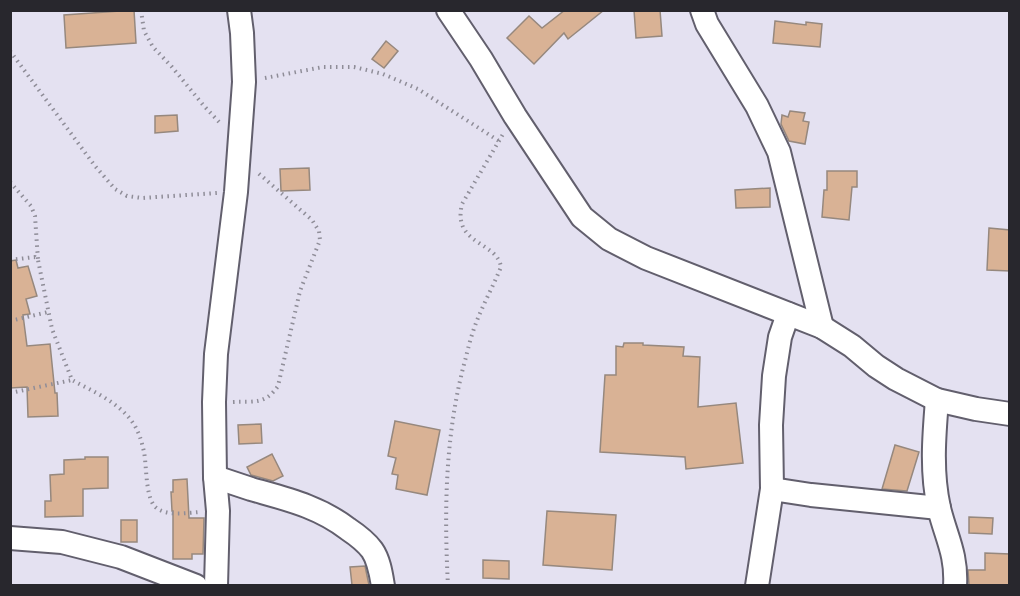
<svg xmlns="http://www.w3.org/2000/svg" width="1020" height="596" viewBox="0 0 1020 596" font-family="'Asap Condensed',sans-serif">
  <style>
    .building { fill: #d9b295; stroke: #96887e; stroke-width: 1.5 }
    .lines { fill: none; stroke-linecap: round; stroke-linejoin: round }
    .street-casing { stroke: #625f6d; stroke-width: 26 }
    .path { stroke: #8f8d98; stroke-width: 4; stroke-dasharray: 1.5 4.5; stroke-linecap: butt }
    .street { stroke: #fff; stroke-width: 22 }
  </style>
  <rect width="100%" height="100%" fill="#e4e1f1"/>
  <!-- building -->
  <g class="building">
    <polygon points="134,10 136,43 66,48 64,15"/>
    <polygon points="565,10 604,10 568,39 564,33 534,64 507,38 529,16 542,28"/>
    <polygon points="634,10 660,10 662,36 636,38"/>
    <polygon points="775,21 806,25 806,22 822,24 820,47 773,43"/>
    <polygon points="386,41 398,51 384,68 372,59"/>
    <polygon points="790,111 805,113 803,121 809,122 805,144 789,141 781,124 782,115 788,117"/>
    <polygon points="177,115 178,131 155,133 155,116"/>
    <polygon points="309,168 310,190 281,191 280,169"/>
    <polygon points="827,171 857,171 857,187 852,187 849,220 822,217 824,190 827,190"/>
    <polygon points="770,188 770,207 736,208 735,190"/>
    <polygon points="989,228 1010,230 1010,271 987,270"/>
    <polygon points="16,260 18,268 28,266 37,296 26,299 30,314 23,315 27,346 50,344 55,393 57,393 58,416 28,417 27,387 10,388 10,261"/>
    <polygon points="624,343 643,343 643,345 684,347 683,356 700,357 698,407 736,403 743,463 686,469 685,457 600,452 605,375 616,375 616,346 623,347"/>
    <polygon points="395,421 440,430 427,495 396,489 398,475 392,474 396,458 388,456"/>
    <polygon points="261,424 262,443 239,444 238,425"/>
    <polygon points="895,445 919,452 907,491 882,489"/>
    <polygon points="272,454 283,476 273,481 251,475 247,467"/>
    <polygon points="85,457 108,457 108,488 83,489 83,516 45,517 45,501 51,501 50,475 64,474 64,460 85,459"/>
    <polygon points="187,479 189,518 204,518 203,554 192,554 192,559 173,559 173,511 172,511 171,492 173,492 173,480"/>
    <polygon points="547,511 616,515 612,570 543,565"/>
    <polygon points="969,517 993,518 992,534 969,533"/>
    <rect x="121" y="520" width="16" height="22"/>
    <polygon points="985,553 1010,554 1010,585 969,585 968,570 985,570"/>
    <polygon points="483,560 509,561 509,579 483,578"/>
    <polygon points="365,566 369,585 352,585 350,567"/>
  </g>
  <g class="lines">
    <defs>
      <g id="street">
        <polyline points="448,10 481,59 515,116 582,217 609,239 646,258 822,327 852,346 876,366 896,379 937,400 976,409 1010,414"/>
        <polyline points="702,10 707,24 757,106 779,152 822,327"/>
        <path d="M937,400C934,436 931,472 939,508C946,537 957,554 955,586"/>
        <path d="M215,477C227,481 239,485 251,489C286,499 318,506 348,529C357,535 366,542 372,550C379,560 381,574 383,586"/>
        <polyline points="772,489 811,495 939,508"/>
        <polyline points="10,538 62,542 121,557 196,586"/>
        <polyline points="216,586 218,511 215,477 214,402 216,354 236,192 244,82 242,33 239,10"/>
        <polyline points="757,586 772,489 771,425 774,376 780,337 788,314"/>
      </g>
    </defs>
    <!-- street casing -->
    <use href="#street" class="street-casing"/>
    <!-- path -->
    <g class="path">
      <polyline points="141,10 144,31 153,47 172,67 204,106 220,123"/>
      <polyline points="10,51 95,166 115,189 127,196 142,198 217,193"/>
      <polyline points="265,78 323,67 354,67 383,74 418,89 499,141"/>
      <polyline points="10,182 31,206 35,216 38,260"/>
      <path d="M10,260L35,257L38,260L52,329L72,380C94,392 121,403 135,426C140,435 142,443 144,452C147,467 145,502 158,509C169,516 187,513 199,512"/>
      <polyline points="10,321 48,312"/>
      <polyline points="10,393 72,380"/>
      <path d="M233,402C254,401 265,405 278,386L300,291L320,240L319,231L312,220L257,172"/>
      <path d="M448,586C444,509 445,432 466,357C469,344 473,330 478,318C485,301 494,284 501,267C497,241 452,245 462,204L503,134"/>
    </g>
    <!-- street -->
    <use href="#street" class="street"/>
  </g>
  <!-- border -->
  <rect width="1020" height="596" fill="none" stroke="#28272d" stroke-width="24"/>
</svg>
